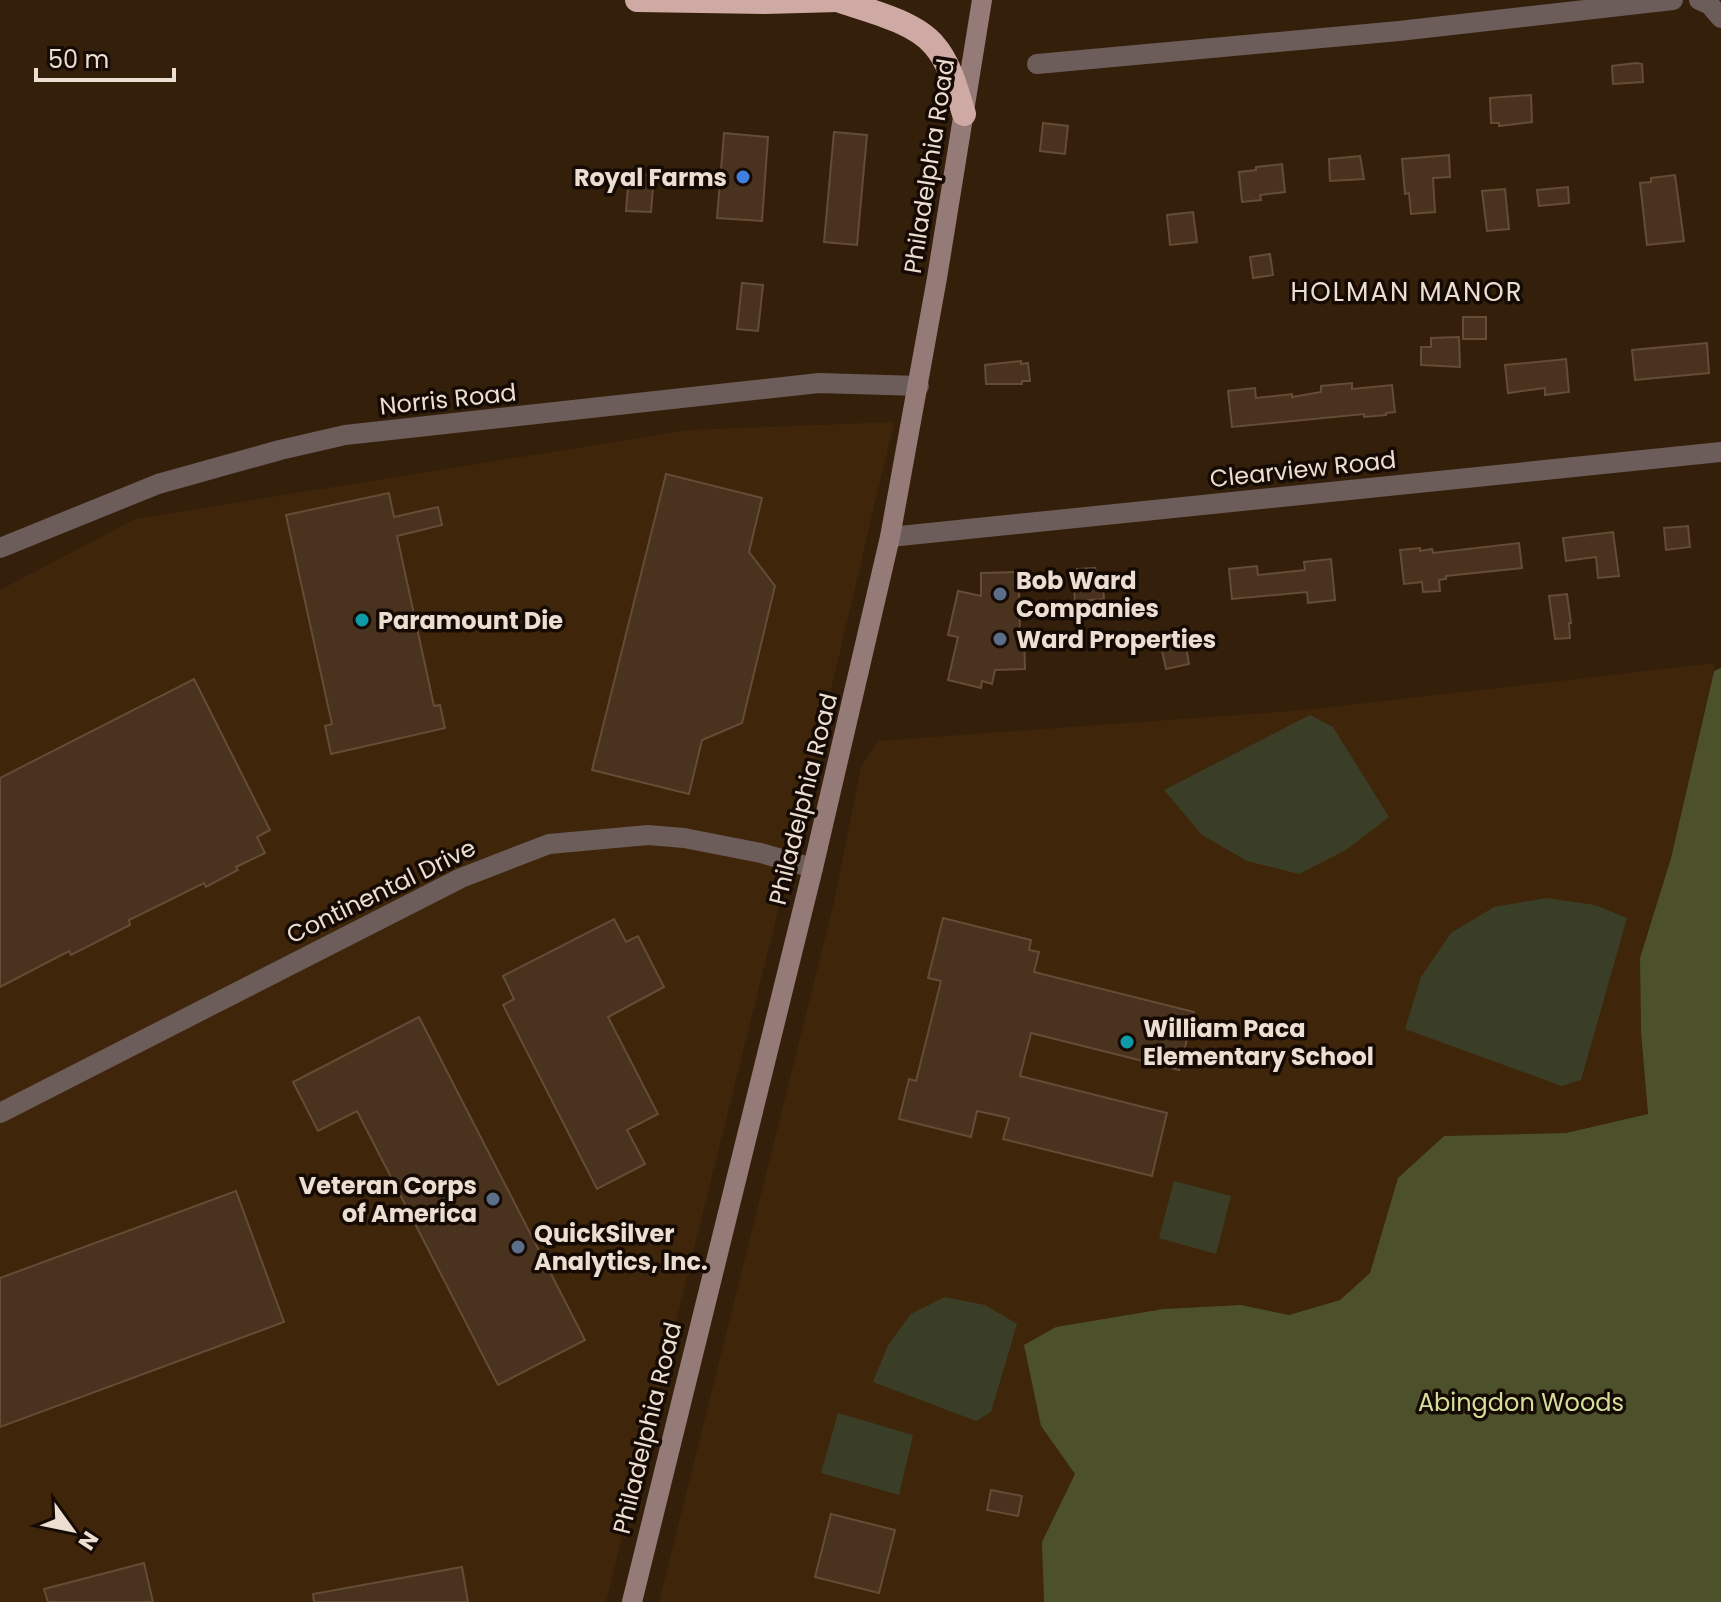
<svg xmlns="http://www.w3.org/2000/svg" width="1721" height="1602" viewBox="0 0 1721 1602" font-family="Poppins,sans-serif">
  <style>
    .built { fill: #3f250a }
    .green { fill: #3b3e27 }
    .forest { fill: #4c512b }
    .building { fill: #49331e; stroke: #644c37; stroke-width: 2 }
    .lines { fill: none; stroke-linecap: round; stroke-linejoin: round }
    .street { stroke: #6c5c5a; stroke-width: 20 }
    .secondary { stroke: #947b78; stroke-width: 20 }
    .highway { stroke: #cfa9a3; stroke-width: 24 }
    .shop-dot { fill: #3f7fe0; stroke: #150b04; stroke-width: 3 }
    .service-dot { fill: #5c6f8a; stroke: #150b04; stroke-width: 3 }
    .culture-dot { fill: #0f9aa8; stroke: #150b04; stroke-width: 3 }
    .labels { text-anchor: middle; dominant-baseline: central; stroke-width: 7; stroke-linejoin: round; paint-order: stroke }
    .street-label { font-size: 24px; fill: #ecded1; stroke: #150b04 }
    .poi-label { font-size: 24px; font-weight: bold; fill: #ecded1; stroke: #150b04; text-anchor: start }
    .park-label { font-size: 24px; fill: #d5df9b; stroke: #150b04 }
    .neighbourhood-label { font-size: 26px; letter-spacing: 2px; fill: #ecded1; stroke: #150b04 }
  </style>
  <rect width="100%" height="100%" fill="#341f0a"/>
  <!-- built -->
  <g class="built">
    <polygon points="894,422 800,822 606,1602 0,1602 0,590 135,519 688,430"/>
    <polygon points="1715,663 1671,858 1640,958 1641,1032 1648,1114 1566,1133 1444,1136 1398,1178 1370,1273 1340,1300 1289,1315 1241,1305 1163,1309 1056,1327 1041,1426 1075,1474 1043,1542 1044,1602 659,1602 834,902 861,767 878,741 1305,710"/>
  </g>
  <!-- green -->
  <g class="green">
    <polygon points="1310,715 1333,727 1389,817 1346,850 1299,874 1247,861 1202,835 1164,790"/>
    <polygon points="1546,898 1595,905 1627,918 1581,1080 1562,1086 1405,1029 1421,977 1451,933 1494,907"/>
    <polygon points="1174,1181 1231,1196 1216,1254 1159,1238"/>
    <polygon points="945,1297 985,1305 1017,1324 991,1412 976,1421 873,1382 888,1345 911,1314"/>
    <polygon points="838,1413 913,1435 899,1495 821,1473"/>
  </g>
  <!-- forest -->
  <polygon class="forest" points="1721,668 1721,1602 1044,1602 1042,1542 1075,1474 1041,1426 1024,1345 1056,1327 1163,1309 1241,1305 1289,1315 1340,1300 1370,1273 1398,1178 1444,1136 1566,1133 1648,1114 1641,1032 1640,958 1671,858 1714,671"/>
  <!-- building -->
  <g class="building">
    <polygon points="1636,63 1642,64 1643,82 1613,84 1612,66"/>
    <polygon points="1531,95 1532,122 1499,126 1499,123 1491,123 1490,98"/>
    <polygon points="1043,123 1068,126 1065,154 1040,151"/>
    <polygon points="834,132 867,135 857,245 824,242"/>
    <polygon points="724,133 768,137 762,221 717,218"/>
    <polygon points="1449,155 1450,177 1433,178 1435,212 1411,214 1409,193 1405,194 1402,159"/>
    <polygon points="1360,156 1364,179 1330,181 1329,159"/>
    <polygon points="1282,164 1285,192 1260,195 1261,200 1242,202 1239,172 1256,170 1256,167"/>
    <polygon points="629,174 654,175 651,212 626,211"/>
    <polygon points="1675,175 1684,241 1647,245 1640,183 1651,182 1651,178"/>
    <polygon points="1568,187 1569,203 1539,206 1537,190"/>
    <polygon points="1505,189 1509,229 1487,231 1482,191"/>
    <polygon points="1193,212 1197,242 1170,245 1167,215"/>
    <polygon points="1270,254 1273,275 1253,278 1250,257"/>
    <polygon points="742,283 763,285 758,331 737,329"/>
    <rect x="1463" y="317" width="23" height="22"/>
    <polygon points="1459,337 1460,367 1421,365 1421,347 1431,347 1431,338"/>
    <polygon points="1707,343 1709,373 1635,380 1632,350"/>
    <polygon points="1566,359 1569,392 1545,395 1545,388 1508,393 1505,365"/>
    <polygon points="1021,361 1021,364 1028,363 1030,381 1022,381 1022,384 986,384 985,365"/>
    <polygon points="1352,383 1352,389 1392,385 1395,412 1386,413 1386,415 1364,417 1364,414 1232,427 1228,391 1255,388 1256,398 1292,394 1292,397 1321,392 1321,386"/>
    <polygon points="666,474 762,498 749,552 775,586 742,723 702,740 689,794 592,770"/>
    <polygon points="389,493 394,517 438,507 442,525 397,536 434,706 440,705 445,728 331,754 325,726 332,724 286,515"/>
    <polygon points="1688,526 1690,547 1666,550 1664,528"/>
    <polygon points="1613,532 1619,576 1598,578 1596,557 1566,561 1563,538"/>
    <polygon points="1519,543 1522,568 1446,576 1446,579 1439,580 1440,591 1423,592 1422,582 1404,584 1400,550 1420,548 1420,551 1432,549 1433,553"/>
    <polygon points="1331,559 1335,600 1308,603 1307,592 1232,599 1229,569 1257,566 1258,575 1305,570 1304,562"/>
    <polygon points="1095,568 1096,575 1102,574 1104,599 1075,601 1073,578 1077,577 1077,569"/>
    <polygon points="1020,572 1026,574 1026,588 1019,589 1020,636 1024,636 1025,669 995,670 992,684 982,681 981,688 948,680 958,637 948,635 958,591 981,596 981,573"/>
    <polygon points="1567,594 1571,623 1569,623 1570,638 1555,639 1549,596"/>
    <polygon points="1185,641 1189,664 1166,669 1161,646"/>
    <polygon points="194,679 270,830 257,837 265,853 236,867 238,870 206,887 204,883 129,920 130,925 71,955 69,951 0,987 0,778"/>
    <polygon points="943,918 1031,940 1029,950 1039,952 1034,972 1194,1012 1179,1070 1031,1033 1020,1076 1167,1113 1152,1176 1003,1139 1009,1118 977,1111 971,1137 899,1119 909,1079 916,1081 941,981 928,978"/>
    <polygon points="614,919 626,942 638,936 664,987 608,1017 658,1114 627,1130 645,1164 597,1189 503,1005 514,999 503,976"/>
    <polygon points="419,1017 585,1340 498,1385 357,1111 318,1131 293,1082"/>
    <polygon points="236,1191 284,1322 0,1427 0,1278"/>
    <polygon points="991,1490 1022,1496 1018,1516 987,1510"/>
    <polygon points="831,1514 895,1530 879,1593 815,1577"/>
    <polygon points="144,1563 153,1602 48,1602 44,1589"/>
    <polygon points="462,1567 468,1602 314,1602 313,1594"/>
  </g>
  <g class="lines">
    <!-- street -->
    <g class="street">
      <polyline points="1699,0 1710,5 1721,18"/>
      <polyline points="1037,64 1399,31 1673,0"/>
      <polyline points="890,537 1721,452"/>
      <polyline points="0,548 158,484 280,450 345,435 819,383 919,386"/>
      <polyline points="0,1113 461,878 549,844 648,835 684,838 761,853 813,868"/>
    </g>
    <!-- secondary -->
    <polyline class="secondary" points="632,1602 813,868 890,537 937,278 982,0"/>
    <!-- highway -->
    <g class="highway">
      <polyline points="637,0 765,2 838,0"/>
      <path d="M837,0C866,10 914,21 934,45C950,63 957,91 964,114"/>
    </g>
  </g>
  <!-- markers -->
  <circle class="shop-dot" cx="743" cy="177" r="8"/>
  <g class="service-dot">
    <circle cx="1000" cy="594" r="8"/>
    <circle cx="1000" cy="639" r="8"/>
    <circle cx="493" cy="1199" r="8"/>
    <circle cx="518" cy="1247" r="8"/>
  </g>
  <g class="culture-dot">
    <circle cx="362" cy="620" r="8"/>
    <circle cx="1127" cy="1042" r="8"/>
  </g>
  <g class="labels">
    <!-- street labels -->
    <g class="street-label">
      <text transform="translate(929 166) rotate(-81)">Philadelphia Road</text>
      <text transform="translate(448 399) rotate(-6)">Norris Road</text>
      <text transform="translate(1303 469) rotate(-6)">Clearview Road</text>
      <text transform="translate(803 799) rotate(-76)">Philadelphia Road</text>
      <text transform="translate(381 891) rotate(-26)">Continental Drive</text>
      <text transform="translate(647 1428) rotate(-76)">Philadelphia Road</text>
    </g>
    <!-- poi labels -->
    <g class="poi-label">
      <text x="727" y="177" text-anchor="end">Royal Farms</text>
      <text x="1016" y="580">Bob Ward<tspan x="1016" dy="28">Companies</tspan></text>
      <text x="378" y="620">Paramount Die</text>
      <text x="1016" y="639">Ward Properties</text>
      <text x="1143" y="1028">William Paca<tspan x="1143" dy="28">Elementary School</tspan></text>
      <text x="477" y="1185" text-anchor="end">Veteran Corps<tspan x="477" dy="28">of America</tspan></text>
      <text x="534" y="1233">QuickSilver<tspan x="534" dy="28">Analytics, Inc.</tspan></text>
    </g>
    <!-- park labels -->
    <g class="park-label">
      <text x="1521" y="1402">Abingdon Woods</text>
    </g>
    <!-- neighbourhood labels -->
    <g class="neighbourhood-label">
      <text x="1407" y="292">HOLMAN MANOR</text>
    </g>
  </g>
  <!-- north arrow -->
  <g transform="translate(72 1530) rotate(123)" stroke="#150b04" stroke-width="6" paint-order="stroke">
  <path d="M0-6L14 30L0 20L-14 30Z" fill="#ecded1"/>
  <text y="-12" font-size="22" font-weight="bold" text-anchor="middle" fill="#ecded1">N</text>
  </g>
  <!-- scale -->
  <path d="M36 68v12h138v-12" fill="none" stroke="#ecded1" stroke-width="4"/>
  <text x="48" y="68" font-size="24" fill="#ecded1" stroke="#150b04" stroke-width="6" paint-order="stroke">50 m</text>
</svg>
